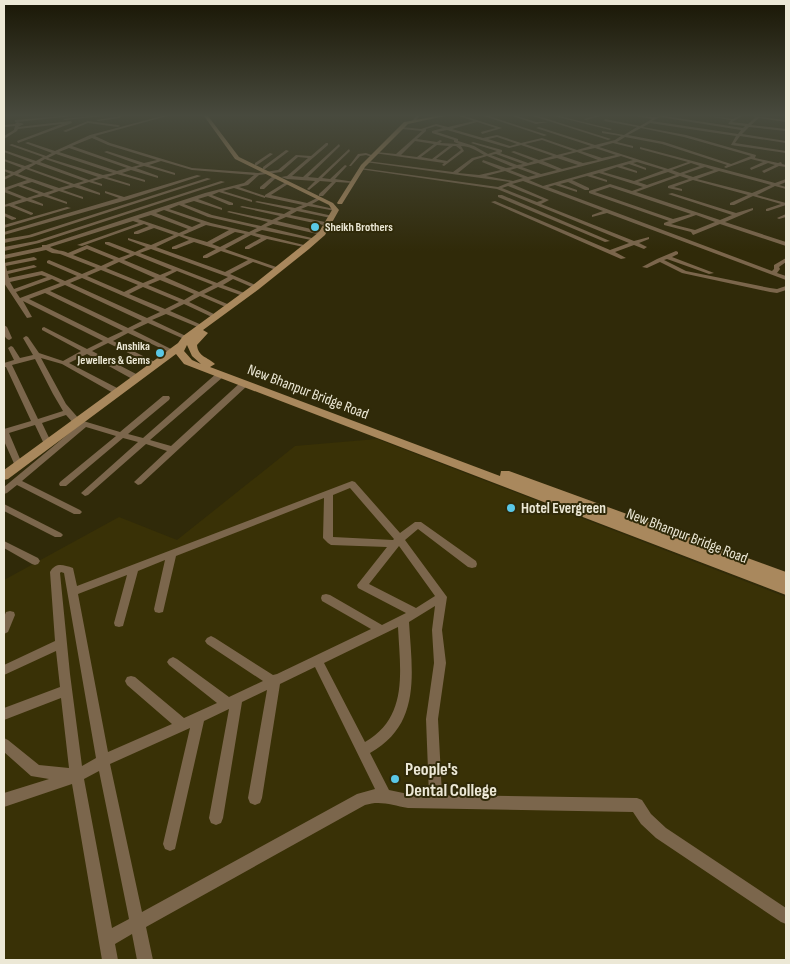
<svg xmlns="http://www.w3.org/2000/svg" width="790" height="964" viewBox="0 0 790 964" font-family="'Sofia Sans Condensed',sans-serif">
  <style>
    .built { fill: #393106 }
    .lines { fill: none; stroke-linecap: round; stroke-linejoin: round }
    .street { fill: #7b664c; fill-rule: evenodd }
    .secondary { fill: #a9885d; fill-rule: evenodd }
    .poi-dot { fill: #5ac8e6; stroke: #302a09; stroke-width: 2 }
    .labels { text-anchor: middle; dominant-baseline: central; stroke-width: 4; stroke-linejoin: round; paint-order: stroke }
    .far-poi-label { font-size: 12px; font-weight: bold; fill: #ece8d6; stroke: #302a09; text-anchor: start }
    .street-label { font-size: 15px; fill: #ece8d6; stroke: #302a09 }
    .poi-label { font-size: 15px; font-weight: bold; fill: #ece8d6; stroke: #302a09; text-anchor: start }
    .near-poi-label { font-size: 18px; font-weight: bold; fill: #ece8d6; stroke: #302a09; text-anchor: start }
  </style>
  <rect width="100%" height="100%" fill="#302a09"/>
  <!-- built -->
  <polygon class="built" points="377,439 786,597 786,960 4,960 4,580 119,517 177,540 295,446"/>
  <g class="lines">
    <!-- street -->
    <g class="street">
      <polygon points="63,116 73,116 17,122 24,124 18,127 71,121 72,123 18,143 17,141 62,124 18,129 17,131 4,139 4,136 14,130 15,126 4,127 4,125 15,124 17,122 15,122 15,120"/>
      <polygon points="93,116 104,116 65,120 63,119"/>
      <polygon points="121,116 120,118 98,121 96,120"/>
      <path d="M162,116H167L95,136L110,143L192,168L258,173L278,170L296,155L311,156L326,143H328V145L292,176L303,177L339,144L340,146L308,177L318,178L349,149L350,151L322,178L330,179L345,165L347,166L335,179L355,182L353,183L336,182L323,196H319V194L332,182L320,181L309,190L307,189L315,181L287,179L281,177L287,176L308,158L298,157L281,172L259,175L248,185L239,187L265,196V198L234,188L223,191L252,200V202L219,192L212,195L233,203V205H229L208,196L198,199L222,208V210L194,201L184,204L212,215L261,226L268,222L227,212L229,211L272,220L280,216L240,207L242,206L284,214L291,210L255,202L257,201L295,208L303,205L265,197V195L286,182L288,184L271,195L307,203L319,197H321V199L312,204L338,210L336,211L308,206L301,209L333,216V218H331L297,211L290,215L330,223V225L328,226L286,217L277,221L324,232V234L322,235L273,224L266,227L316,239V241L262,230L255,233L308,246V248L267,239L249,249H245V247L261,238L251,235L225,249L282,269L279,271L253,262L230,274L258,286V288H254L233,279L223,285L247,294V296H243L218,287L204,294L232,306V308H228L200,296L189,302L218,316V318H214L184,304L170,311L204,326V328H200L166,314L152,320L188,337V339H184L148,323L133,330L175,351V353H171L128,333L113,341L157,363V365H153L108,343L92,351L140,376V380H134L87,354L69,363L121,390V394H115L62,364L41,358L66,404L80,420L120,432L163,396H169L170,398L169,400L128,434L143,438L217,373H223V377L150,440L171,446L241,382H247V386L141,484L138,485L134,482L167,451L146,444L88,495L85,496L81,493L138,442L123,438L66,486H60L59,484L60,482L116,436L86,427L22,481L80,510L82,512L80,514H74L17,485L7,493L4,494V487L79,425L74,424L66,415L42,423L52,444L48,447L44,444L35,425L9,433L23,466L22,468H16L4,441V429L31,421L6,367H4V363L14,360L8,348L11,346L13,347L20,358L33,355L23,338L26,336L28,337L39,353L63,361L81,351L42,330V328L44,327L87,349L103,341L23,301L32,317L27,318L4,283V263L34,257L37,259L36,260L6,266L7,271L34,265L37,267L8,274L9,278L42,271L65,281L77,276L47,263V261L49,260L82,274L96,268L60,254L52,253L46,250L4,259V255L42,247V245H46L205,193L244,183L254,175L192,170L161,161L149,165L175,173V175L144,166L136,168L158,176V178L131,170L122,173L145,180V182L117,174L107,177L130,184V186L103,178L93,181L102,184V186L89,182L79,185L100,193V195L74,187L63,190L83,197V199L59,191L48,195L67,202V204L43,196L31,199L43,204V206L27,201L14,205L33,213V214L31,215L9,206L4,207V205L22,199L4,192V188L27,180L14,175L4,180V177L11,174L4,171V169L14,172L22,168L4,161V159L25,166L33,163L4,152V150L36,161L43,157L9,145L12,144L46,156L52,153L25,143L28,142L55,151L90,135ZM92,138L108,145L157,160L144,163L107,151L104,152L140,165L132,167L72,146ZM69,148L127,168L117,171L59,152ZM56,154L113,173L103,175L48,158ZM45,159L98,177L89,180L40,162ZM36,164L84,181L74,184L29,168ZM26,169L70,185L59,188L18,174ZM32,182L54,190L44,193L22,185ZM18,186L39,194L27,198L7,190ZM179,205L208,217L257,228L249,232L211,223L169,209ZM164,210L201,223L192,227L156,213ZM151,215L188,229L179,233L138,219ZM133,221L139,223L77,245L82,246L144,224L149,226L134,232V234H138L154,228L174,235L151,245L128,238V240L146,247L135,252L109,242H105V244L130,254L119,258L87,245L68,253C62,250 56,251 50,247ZM206,225L229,230L207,242L183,235ZM235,232L245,234L220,247L212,244ZM179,236L189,240L172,247V249H176L194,242L216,249L203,256V258H207L221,251L248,260L225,272L156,247ZM87,249L114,260L101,266L73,255ZM151,249L228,277L217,283L140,253ZM135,255L172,270L160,275L124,260ZM119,262L155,278L143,283L106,268ZM101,270L138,285L124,292L87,276ZM177,271L213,285L199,292L165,277ZM41,275L47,277L14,289L10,282ZM82,278L160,312L147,318L70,283ZM52,279L60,283L20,298L16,292ZM160,280L194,294L184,300L148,285ZM65,285L142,321L128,328L50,291ZM143,287L179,302L165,309L129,294ZM45,293L123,331L108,338L29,299ZM35,359L53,394L63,411L38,419L12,365Z"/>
      <polygon points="416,116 420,116 413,123 411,123"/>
      <path d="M459,116H464L502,128L482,134L481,132L496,128L477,122L452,129L483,138L497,135L521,143L542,138L577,150L591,146L536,128L539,127L595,145L615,140L621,136L602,133V131L624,135L637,127L604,121L605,119L640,126L652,119L635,116L655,117L664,116L743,128L745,126L728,124L731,120L708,116L733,119L738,116H742L732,122L748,124L756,117L752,116L786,120V122L759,118L751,125L786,129V131L749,127L742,134L786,141V143L740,136L735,143L786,151V153L731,145L736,136L650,123L643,127L686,135L756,155L755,158L778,163L781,162L782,164L786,165V167L779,166L764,173L762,171L775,165L768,163L751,170L750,168L763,162L751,159L726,168L724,167L727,165L662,144L625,137L617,142L633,146V148L613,143L599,147L668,169L688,162L640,149V147L775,183L786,179V182L779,185L786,187V189L775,186L757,195L786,203V205L768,211H766V209L781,204L753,196L734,205H730V203L748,195L693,180L674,187L682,189V191L668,188V186L689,179L680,176L636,192L720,220L732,215L668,194L672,193L736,213L753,208V210L725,222L786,242V246L720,224L693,235L691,232L664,225V223L669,221L589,193V191L610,184L632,191L643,187L599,173L592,175L607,180V182L587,176L572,180L589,188V190H585L568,182L560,184L577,190V192L555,185L548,187L772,271L774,269V265L786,258V262L779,267L780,269L777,273L786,276V280L607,213L592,217V215L603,211L523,181L512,184L549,200L541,204L634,241L649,237V239L639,243L647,247L644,249L634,245L615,252L626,258L621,259L491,202L495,201L610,250L629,243L497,189L359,169L361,168L498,187L510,182L365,162L367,161L453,172L472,158L484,155C476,150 469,146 461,146L464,151L444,166L442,165L444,163L374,153L376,152L396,154L422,131L402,129L401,127L421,129L436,124L448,127L474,121ZM660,117L741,130L738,134L652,121ZM436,126L443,128L432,131V133L454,140V142L459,144L440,143L442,141L440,140L437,142L417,139L426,131V129ZM641,128L684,137L751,156L731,164L664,142L628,135ZM447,130L509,148L521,145L553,156L539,160L514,151L511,152L534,161L528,163L500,153L502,152V150L473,142L471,143L497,151L488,154L474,146L458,141V139L437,132ZM497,137L517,144L510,146L488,139ZM542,140L573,151L557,155L525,144ZM415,141L434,144L417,157L401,155ZM437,145L449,146L432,159L421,157ZM453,146H456L461,150L447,161L436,159ZM595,148L616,155L602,158L581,151ZM577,152L598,160L583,163L562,156ZM496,154L523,164L517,165L491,155ZM487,156L513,167L506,168L483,160L482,162L501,170L479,175L458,173L474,160ZM621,156L633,160L543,186L529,180ZM557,158L578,165L562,169L543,161ZM637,162L664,170L634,181L603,172L617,167L637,173V171L622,166L629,164L646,170V168L633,163ZM538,163L557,170L541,174L522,167ZM691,163L700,166L680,173L672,170ZM705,167L714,170L693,177L684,174ZM517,168L536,175L528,177L510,170ZM505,171L523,178L513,181L486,176ZM719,171L771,185L752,193L697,179ZM668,172L676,175L647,185L638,182ZM508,186L543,200L537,202L502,188ZM610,187L691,214L673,219L595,192ZM696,215L715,222L695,230L671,224Z"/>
      <polygon points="484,116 489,116 547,135 544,136"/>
      <polygon points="513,116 517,116 536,122 548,122 536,124"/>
      <polygon points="533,116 538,116 611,139 608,140"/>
      <polygon points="554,116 559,116 612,129 610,130"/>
      <polygon points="595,116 600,116 586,120 584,119"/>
      <polygon points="88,121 118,125 120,126 118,127 88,123 66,132 63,131"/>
      <polygon points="286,150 289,151 265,169 263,169 263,167"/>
      <polygon points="270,153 273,154 257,165 255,165 255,163"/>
      <polygon points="366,153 374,156 372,157 366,155 360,156 351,166 349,166 358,154"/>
      <polygon points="197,175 201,176 127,200 4,235 4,232 119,198 105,193 105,191 124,197"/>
      <polygon points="273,176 277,177 264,189 260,189 260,187"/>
      <polygon points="207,178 211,179 32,237 4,243 4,239 29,235"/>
      <polygon points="221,181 225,182 39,243 4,251 4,247 36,241"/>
      <polygon points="498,195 502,195 610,241 605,242 498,197"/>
      <polygon points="67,207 71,208 4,228 4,225"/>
      <polygon points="4,213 16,218 16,219 12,220 4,216"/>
      <polygon points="786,214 786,217 779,219 777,218"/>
      <polygon points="676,251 678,252 678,254 672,257 714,273 709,274 667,259 664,260 686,271 770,288 777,289 786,286 786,290 777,293 770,292 682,273 660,262 647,268 642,267 657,259"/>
      <path d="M4,325L7,327L12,338L11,339L9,340C3,338 3,330 4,325Z"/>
      <path d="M352,481L355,482L400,533L415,522H421L476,561L477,564L476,567L472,568L468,567L418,529L405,540L447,597L442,630L446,663L438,719L442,795L637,798L642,800L651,814L666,828L786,908V924L781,922L656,838L641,824L633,812L408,808C392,805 380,800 365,805L146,927L153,960H137L132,934L115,944L118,960H102L72,784L4,807V793L49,779L31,776L4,752V738L8,740L39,765L69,768L61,698L4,720V708L60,687L56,651L4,675V665L55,641L50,572C56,562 63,565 73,568L77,586ZM350,488L394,539L393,540L333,537V495ZM324,498L323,538L328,543L331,545L387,547L357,585L358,588L406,613L382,625L330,595L326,594L322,595L321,598L322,601L371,629L277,674L273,675L215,638L211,636L207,638L205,641L207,644L263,681L229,697L177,659L173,657L169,659L167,662L169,665L217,703L184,718L135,677L131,676L127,677L125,681L127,685L172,724L108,752L78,594L127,575L114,623L115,626L119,627L123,626L138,571L165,560L154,609L155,612L159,613L163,612L176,556ZM399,546L435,596L416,608L369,584ZM61,572L64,573L96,758L82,766L70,674L60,573ZM435,606L432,630L434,663L426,719L429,795L408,794L389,790L370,753C422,724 412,672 409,622ZM398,627C400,670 409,717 365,742L324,663ZM315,667L375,789L357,794L142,912L110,764L190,728L163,844L165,849L170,851L175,849L204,721L229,709L209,818L211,823L216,825L221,823L223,818L242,702L267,690L248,798L250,803L255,805L260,803L262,798L280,684ZM99,771L129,919L112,928L84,779Z"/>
      <polygon points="4,504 61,533 63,535 61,537 55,537 4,511"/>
      <polygon points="4,541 38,558 40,561 38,564 35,565 32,564 4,548"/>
      <polygon points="10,611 14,612 15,615 8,632 4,634 4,617 6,612"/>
    </g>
    <!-- secondary -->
    <g class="secondary">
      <path d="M204,116H208L239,157L333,203L339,210L325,235L309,249L259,289L203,330L208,333L197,345C198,357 208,357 215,364L210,367L500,476L501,471H509L786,572V595L184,364L176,354L8,479L4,480V470L178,343L183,336L253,285L303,245L319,232L332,210L329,205L235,159ZM187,345L192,356L201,364L192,360L184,351Z"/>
      <polygon points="437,116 445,116 408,124 365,167 342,204 338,204 337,203 361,165 404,122"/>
    </g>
  </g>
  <!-- sky -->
  <linearGradient id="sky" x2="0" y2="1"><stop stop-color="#1a1705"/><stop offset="0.46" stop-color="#484a3e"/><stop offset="1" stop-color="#484a3e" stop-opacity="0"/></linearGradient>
  <rect width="790" height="251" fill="url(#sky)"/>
  <!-- markers -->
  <g class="poi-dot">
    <circle cx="315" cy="227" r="5"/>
    <circle cx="160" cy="353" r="5"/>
    <circle cx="511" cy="508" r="5"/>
    <circle cx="395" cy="779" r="5"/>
  </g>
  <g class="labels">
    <!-- far-poi labels -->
    <g class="far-poi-label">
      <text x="325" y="227">Sheikh Brothers</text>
      <text x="150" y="346" text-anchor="end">Anshika<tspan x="150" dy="14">Jewellers &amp; Gems</tspan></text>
    </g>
    <!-- street labels -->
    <g class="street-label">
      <text transform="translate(308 392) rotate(21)">New Bhanpur Bridge Road</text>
      <text transform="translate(687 536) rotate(21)">New Bhanpur Bridge Road</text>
    </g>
    <!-- poi labels -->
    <g class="poi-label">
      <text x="521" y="508">Hotel Evergreen</text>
    </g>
    <!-- near-poi labels -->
    <g class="near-poi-label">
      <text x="405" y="769">People's<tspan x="405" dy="21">Dental College</tspan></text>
    </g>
  </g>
  <!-- border -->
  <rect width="790" height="964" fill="none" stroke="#ece8d6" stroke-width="10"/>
</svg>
